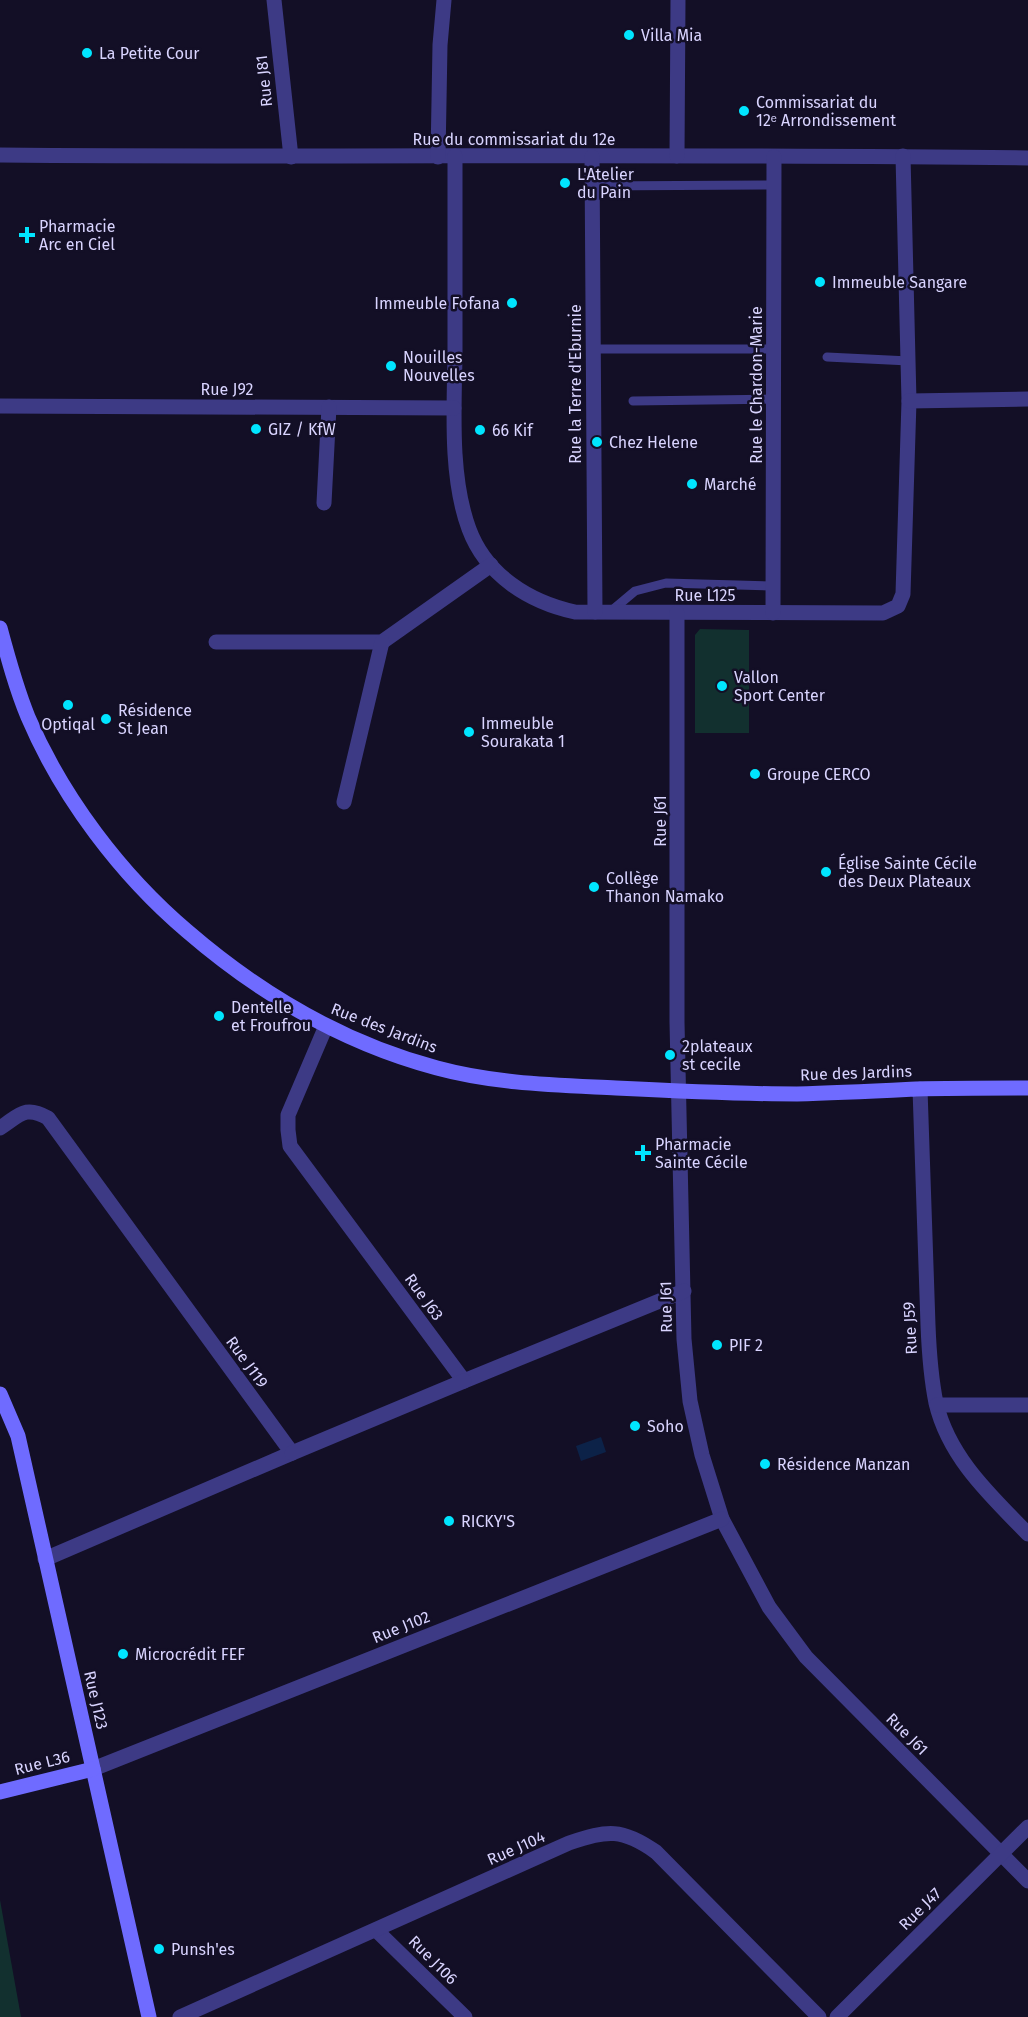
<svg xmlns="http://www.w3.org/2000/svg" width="1028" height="2017" viewBox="0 0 1028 2017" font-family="'Fira Sans',sans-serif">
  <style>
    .green { fill: #12302f }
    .water { fill: #0c2248 }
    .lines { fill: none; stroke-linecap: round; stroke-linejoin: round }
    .lane { stroke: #3d3a85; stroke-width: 9 }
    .street { stroke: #3d3a85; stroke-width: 15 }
    .secondary { stroke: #6f6bff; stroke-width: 15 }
    .poi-dot { fill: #00e5ff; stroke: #130f26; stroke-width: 2 }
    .labels { text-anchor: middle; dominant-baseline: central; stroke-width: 5; stroke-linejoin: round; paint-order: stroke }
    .poi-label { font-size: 16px; fill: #d9d4ff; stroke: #130f26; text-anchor: start }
    .street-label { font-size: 16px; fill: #d9d4ff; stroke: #130f26 }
  </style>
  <rect width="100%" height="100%" fill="#130f26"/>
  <!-- green -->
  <g class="green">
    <polygon points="700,629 749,630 749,733 695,733 695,635"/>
    <polygon points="0,1900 21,2017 0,2017"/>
  </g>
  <!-- water -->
  <polygon class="water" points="601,1437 606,1452 581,1461 576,1446"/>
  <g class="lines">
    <!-- lane -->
    <g class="lane">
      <polyline points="592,186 774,185"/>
      <polyline points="593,349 774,349"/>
      <polyline points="827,357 909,361"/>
      <polyline points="633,401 774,399"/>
      <polyline points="610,612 635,591 666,583 773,586"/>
    </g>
    <!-- street -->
    <g class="street">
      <polyline points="274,0 291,157"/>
      <path d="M0,155C343,158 685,153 1028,158"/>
      <path d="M455,156C455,223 455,290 455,357C454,411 450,478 469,529C486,575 529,602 575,612L883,613L898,606L903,594L909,401L903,156"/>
      <polyline points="677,156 678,0"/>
      <polyline points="438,157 440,45 444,0"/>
      <polyline points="592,157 595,612"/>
      <polyline points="909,401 1028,399"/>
      <polyline points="0,406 454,408"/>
      <polyline points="324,503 329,407"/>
      <polyline points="677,613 677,1022 684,1339 690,1401 702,1455 722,1519 769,1607 806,1657 1028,1881"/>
      <polyline points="773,613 774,157"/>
      <polyline points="216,642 382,642 491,565"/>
      <polyline points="344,802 382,642"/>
      <polyline points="326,1026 288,1115 288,1130 290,1146 464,1381 684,1291"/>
      <path d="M920,1089L928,1325C929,1351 931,1378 936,1403C949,1458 991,1496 1028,1534"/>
      <path d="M0,1128C20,1115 25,1105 48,1118L292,1453L45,1559"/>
      <polyline points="937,1405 1028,1405"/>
      <polyline points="292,1453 464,1381"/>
      <polyline points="93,1769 722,1519"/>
      <polyline points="376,1930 465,2017"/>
      <path d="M180,2017L569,1843C608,1830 622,1828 656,1852L819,2017"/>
      <polyline points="837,2017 1028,1827"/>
    </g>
    <!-- secondary -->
    <g class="secondary">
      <path d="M0,628C8,658 16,688 28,717C62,797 121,875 187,931C260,994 343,1043 437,1068C496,1084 556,1085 616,1088C676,1091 737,1094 797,1094C837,1093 876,1091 916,1089C953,1088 991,1088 1028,1088"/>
      <polyline points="0,1394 18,1436 149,2017"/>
      <polyline points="0,1792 93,1769"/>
    </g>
  </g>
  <!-- markers -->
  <g class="poi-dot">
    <circle cx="629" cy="35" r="6"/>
    <circle cx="87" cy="53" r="6"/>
    <circle cx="744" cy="111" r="6"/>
    <circle cx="565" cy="183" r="6"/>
    <path d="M24 226h6v6h6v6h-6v6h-6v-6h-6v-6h6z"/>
    <circle cx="820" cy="282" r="6"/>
    <circle cx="512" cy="303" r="6"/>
    <circle cx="391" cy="366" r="6"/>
    <circle cx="256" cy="429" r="6"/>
    <circle cx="480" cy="430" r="6"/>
    <circle cx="597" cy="442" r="6"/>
    <circle cx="692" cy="484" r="6"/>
    <circle cx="722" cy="686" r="6"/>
    <circle cx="68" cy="705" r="6"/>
    <circle cx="106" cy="719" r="6"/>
    <circle cx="469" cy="732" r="6"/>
    <circle cx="755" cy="774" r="6"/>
    <circle cx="826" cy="872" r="6"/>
    <circle cx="594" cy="887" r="6"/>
    <circle cx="219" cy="1016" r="6"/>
    <circle cx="670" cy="1055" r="6"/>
    <path d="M640 1144h6v6h6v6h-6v6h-6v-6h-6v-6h6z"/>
    <circle cx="717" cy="1345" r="6"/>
    <circle cx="635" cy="1426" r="6"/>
    <circle cx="765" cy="1464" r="6"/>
    <circle cx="449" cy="1521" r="6"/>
    <circle cx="123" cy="1654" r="6"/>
    <circle cx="159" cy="1949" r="6"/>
  </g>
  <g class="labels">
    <!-- poi labels -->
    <g class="poi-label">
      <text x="641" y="35">Villa Mia</text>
      <text x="99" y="53">La Petite Cour</text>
      <text x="756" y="102">Commissariat du<tspan x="756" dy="18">12ᵉ Arrondissement</tspan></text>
      <text x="577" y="174">L'Atelier<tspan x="577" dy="18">du Pain</tspan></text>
      <text x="39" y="226">Pharmacie<tspan x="39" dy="18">Arc en Ciel</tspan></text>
      <text x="832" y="282">Immeuble Sangare</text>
      <text x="500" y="303" text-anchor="end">Immeuble Fofana</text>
      <text x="403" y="357">Nouilles<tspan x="403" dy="18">Nouvelles</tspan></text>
      <text x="268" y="429">GIZ / KfW</text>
      <text x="492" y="430">66 Kif</text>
      <text x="609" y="442">Chez Helene</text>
      <text x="704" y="484">Marché</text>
      <text x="734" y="677">Vallon<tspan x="734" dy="18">Sport Center</tspan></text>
      <text x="118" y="710">Résidence<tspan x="118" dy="18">St Jean</tspan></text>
      <text x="481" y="723">Immeuble<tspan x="481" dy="18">Sourakata 1</tspan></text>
      <text x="68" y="724" text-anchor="middle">Optiqal</text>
      <text x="767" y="774">Groupe CERCO</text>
      <text x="838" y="863">Église Sainte Cécile<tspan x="838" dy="18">des Deux Plateaux</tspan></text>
      <text x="606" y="878">Collège<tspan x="606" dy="18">Thanon Namako</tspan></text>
      <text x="231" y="1007">Dentelle<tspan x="231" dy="18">et Froufrou</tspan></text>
      <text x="682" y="1046">2plateaux<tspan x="682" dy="18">st cecile</tspan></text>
      <text x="655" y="1144">Pharmacie<tspan x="655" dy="18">Sainte Cécile</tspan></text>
      <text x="729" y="1345">PIF 2</text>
      <text x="647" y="1426">Soho</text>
      <text x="777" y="1464">Résidence Manzan</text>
      <text x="461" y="1521">RICKY'S</text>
      <text x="135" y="1654">Microcrédit FEF</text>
      <text x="171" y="1949">Punsh'es</text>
    </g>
    <!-- street labels -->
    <g class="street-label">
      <text transform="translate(264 81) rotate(-96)">Rue J81</text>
      <text x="514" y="139">Rue du commissariat du 12e</text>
      <text transform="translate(575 384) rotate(-90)">Rue la Terre d'Eburnie</text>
      <text transform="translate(756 385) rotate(-90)">Rue le Chardon-Marie</text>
      <text x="227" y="389">Rue J92</text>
      <text x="705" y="595">Rue L125</text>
      <text transform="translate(660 821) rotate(-90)">Rue J61</text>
      <text transform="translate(384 1028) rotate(21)">Rue des Jardins</text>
      <text transform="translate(856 1073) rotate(-2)">Rue des Jardins</text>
      <text transform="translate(424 1297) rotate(54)">Rue J63</text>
      <text transform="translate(666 1307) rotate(-91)">Rue J61</text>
      <text transform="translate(910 1328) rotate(-93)">Rue J59</text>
      <text transform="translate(247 1362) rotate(54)">Rue J119</text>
      <text transform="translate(401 1627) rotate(-22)">Rue J102</text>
      <text transform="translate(96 1700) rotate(77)">Rue J123</text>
      <text transform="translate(907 1734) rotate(45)">Rue J61</text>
      <text transform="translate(42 1763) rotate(-14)">Rue L36</text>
      <text transform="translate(516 1848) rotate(-24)">Rue J104</text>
      <text transform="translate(920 1909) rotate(-45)">Rue J47</text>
      <text transform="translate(433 1960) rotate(45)">Rue J106</text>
    </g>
  </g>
</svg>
